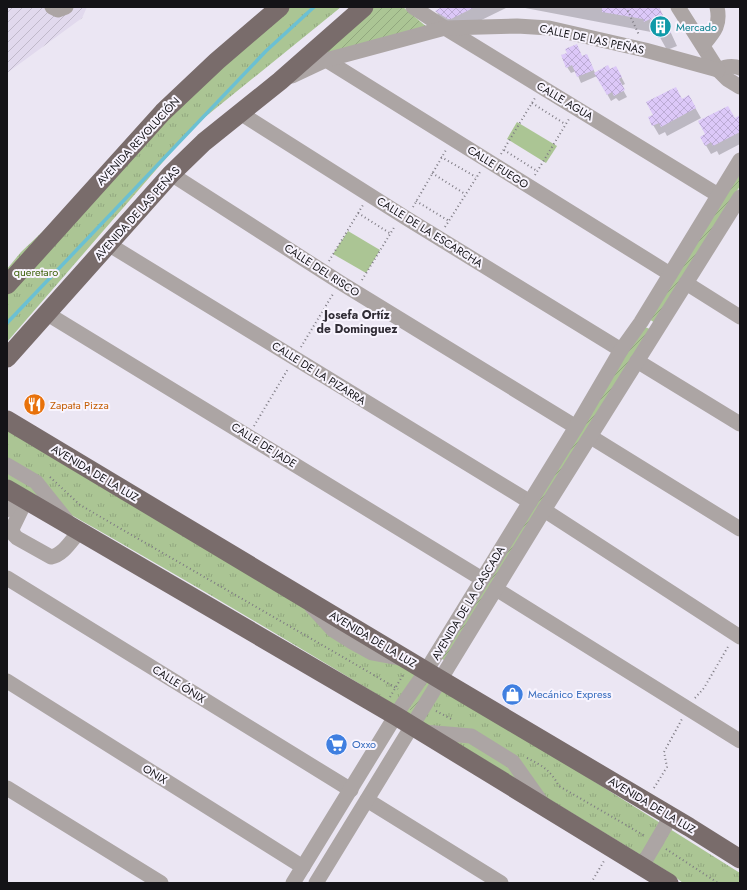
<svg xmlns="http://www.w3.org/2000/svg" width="747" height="890" viewBox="0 0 747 890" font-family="Jost,sans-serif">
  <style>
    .industrial { fill: url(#industrial-furrows) }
    .grass { fill: #abc594 }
    .park { fill: url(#park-tufts) }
    .garden { fill: url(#garden-furrows) }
    .shadow { fill: #0003 }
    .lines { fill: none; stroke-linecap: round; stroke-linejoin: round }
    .stream { stroke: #6bc0d3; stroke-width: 3.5 }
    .building { fill: url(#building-cross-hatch) }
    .path { stroke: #7e7b83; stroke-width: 2; stroke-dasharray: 1 3; stroke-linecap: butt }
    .minor { stroke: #aca5a4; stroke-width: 15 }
    .major { stroke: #796c6b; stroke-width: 19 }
    .labels { text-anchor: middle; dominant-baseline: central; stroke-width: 4; stroke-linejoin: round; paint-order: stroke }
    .culture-label { font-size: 11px; fill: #0d838f; stroke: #f8f4fe; text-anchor: start }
    .street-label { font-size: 11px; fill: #141317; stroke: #f8f4fe }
    .park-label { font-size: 11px; fill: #3f630d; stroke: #f8f4fe }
    .food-label { font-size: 11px; fill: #c56008; stroke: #f8f4fe; text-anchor: start }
    .shop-label { font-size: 11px; fill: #366cbe; stroke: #f8f4fe; text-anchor: start }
    .neighbourhood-label { font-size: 12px; font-weight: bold; fill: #312d36; stroke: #f8f4fe }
  </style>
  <defs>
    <pattern id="industrial-furrows" width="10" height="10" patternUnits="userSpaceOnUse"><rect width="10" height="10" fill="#e1d9ed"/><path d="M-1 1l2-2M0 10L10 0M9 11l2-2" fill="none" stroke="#c0b9ca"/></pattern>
    <pattern id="park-tufts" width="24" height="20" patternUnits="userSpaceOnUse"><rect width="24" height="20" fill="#abc594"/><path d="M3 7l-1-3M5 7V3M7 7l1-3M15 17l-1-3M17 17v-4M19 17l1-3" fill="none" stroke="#92a87f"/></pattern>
    <pattern id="garden-furrows" width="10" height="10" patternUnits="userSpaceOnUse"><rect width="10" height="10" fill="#abc594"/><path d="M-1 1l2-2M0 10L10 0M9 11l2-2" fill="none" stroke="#92a87f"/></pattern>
    <pattern id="building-cross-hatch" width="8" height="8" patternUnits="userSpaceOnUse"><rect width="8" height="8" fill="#dcc8f8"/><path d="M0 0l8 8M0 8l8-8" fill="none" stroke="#bcabd4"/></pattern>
  </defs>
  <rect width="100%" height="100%" fill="#ebe6f3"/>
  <!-- industrial -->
  <polygon class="industrial" points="7,7 87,7 82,18 7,73"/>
  <!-- grass -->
  <g class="grass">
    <polygon points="517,122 557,146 546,163 507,139"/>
    <polygon points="348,231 380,250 366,273 333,254"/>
  </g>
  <!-- park -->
  <g class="park">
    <polygon points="280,7 341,7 194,126 7,342 7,269 21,252"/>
    <path d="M7,429L455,694L740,873V883H683L667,871C449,738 231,603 7,479Z"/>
  </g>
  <!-- garden -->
  <g class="garden">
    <polygon points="366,7 403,7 428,28 302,64"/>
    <polygon points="740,172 740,186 655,323 649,319"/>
    <polygon points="642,326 650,329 447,662 439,657"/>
    <polygon points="425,683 431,687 414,713 409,709"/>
  </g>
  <!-- shadow -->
  <g class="shadow">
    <polygon points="444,7 508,7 459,31 443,23 436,11"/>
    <polygon points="520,7 659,7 677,46 667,50 657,32 652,34 651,32"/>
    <polygon points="587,55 595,73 609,70 616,67 625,84 621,86 627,97 619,101 616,98 611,101 597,76 581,83 576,71 571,73 567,67"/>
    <polygon points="689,97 701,118 667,136 665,132 659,135 649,118"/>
    <polygon points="740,116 740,144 719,155 717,151 711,154 701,137"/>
  </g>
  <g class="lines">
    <!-- stream -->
    <polyline class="stream" points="7,323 266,51 314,7"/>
  </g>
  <!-- building -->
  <g class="building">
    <polygon points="442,7 475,7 451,19 448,19 435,11"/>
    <polygon points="602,7 659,7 671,33 659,38 650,19 644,22 643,19 602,12"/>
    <polygon points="577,44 582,56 587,54 594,70 577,77 572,65 566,68 561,55 567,53 565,49"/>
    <polygon points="608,65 610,69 616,66 622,77 619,79 625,90 614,96 612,92 607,95 594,73"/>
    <polygon points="676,87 682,99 689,95 696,108 661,127 659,123 652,126 648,117 653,115 646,102"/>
    <polygon points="728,106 735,118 740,115 740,132 713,146 711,142 705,146 700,137 705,134 698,121"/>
  </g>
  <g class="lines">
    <!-- path -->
    <g class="path">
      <polyline points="626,7 639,35"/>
      <polyline points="532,103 565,124"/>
      <polyline points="504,150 537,171"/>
      <polyline points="501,154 535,98"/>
      <polyline points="441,157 476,177"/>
      <polyline points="432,173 465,194"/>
      <polyline points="535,175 569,119"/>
      <polyline points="416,201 449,221"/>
      <polyline points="413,207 446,150"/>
      <polyline points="358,213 391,234"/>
      <polyline points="445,227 480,172"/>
      <polyline points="329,261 363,205"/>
      <polyline points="362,280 395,226"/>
      <polyline points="301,347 333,294"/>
      <polyline points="254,426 288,369"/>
      <polyline points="50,477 80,505 398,689"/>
      <polyline points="390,697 403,675"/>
      <polyline points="695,698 704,688 729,645"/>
      <polyline points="436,711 453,720"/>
      <path d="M527,758C543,766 550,770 559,786L645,836"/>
      <polyline points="654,788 667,767 664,752 682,719"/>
      <polyline points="666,849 718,883"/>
      <polyline points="591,883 604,861"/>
    </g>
    <!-- minor -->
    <g class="minor">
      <polyline points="52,7 58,10 66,7"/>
      <polyline points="413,7 445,28 718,195"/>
      <polyline points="678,7 718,70 727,79 740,87"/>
      <path d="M703,45C714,32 721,25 717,7"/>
      <polyline points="326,60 670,274"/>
      <path d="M718,70C726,66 732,65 740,68"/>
      <polyline points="292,76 326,60 445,28 517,26 549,28 645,50 718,70"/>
      <polyline points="240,113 406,218 621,350"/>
      <polyline points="171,174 341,283 576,427"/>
      <polyline points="108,244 530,502"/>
      <polyline points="686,283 740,317"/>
      <polyline points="46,313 482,579"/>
      <polyline points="637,361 740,424"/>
      <polyline points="591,437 740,529"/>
      <polyline points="7,465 36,482 68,522"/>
      <path d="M26,500L12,529L14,535L17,538L51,557C63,555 71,541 79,532"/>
      <polyline points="7,510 17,495"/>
      <polyline points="544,510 740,637"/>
      <polyline points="7,578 351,790"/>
      <polyline points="496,589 740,741"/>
      <polyline points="312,607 333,630 352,642 372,653 399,658"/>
      <polyline points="7,681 303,867"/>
      <polyline points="424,732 471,736 513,762 542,803"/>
      <polyline points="7,788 161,883"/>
      <polyline points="367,800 501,883"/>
      <polyline points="658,839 656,842 671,816"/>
      <polyline points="642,866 656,842"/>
      <polyline points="293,883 401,707 426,671 576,427 621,350 641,322 740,160"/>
      <polyline points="316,883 544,510 740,197"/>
    </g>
    <!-- major -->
    <g class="major">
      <polyline points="7,285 163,112 217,61 280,7"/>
      <polyline points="7,358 171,174 204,142 280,81 364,7"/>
      <polyline points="7,420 441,680 689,827 740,859"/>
      <polyline points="7,489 396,716 669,883"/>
    </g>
  </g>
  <!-- icons -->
  <defs>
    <symbol id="building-disc" viewBox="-11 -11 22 22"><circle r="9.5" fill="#0f9aa8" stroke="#f8f4fe"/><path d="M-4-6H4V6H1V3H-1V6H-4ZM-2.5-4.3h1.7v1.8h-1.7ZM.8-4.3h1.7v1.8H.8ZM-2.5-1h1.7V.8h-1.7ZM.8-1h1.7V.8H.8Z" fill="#fff"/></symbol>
    <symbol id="restaurant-disc" viewBox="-11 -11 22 22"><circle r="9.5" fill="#e8710a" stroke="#f8f4fe"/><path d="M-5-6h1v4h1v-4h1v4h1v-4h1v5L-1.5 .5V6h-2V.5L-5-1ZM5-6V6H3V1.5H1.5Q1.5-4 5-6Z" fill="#fff"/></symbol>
    <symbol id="shop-disc" viewBox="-11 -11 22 22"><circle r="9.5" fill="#3f7fe0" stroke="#f8f4fe"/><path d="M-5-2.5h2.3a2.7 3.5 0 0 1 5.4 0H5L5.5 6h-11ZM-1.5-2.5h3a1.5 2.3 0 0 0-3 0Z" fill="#fff"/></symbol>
    <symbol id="supermarket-disc" viewBox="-11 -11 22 22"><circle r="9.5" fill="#3f7fe0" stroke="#f8f4fe"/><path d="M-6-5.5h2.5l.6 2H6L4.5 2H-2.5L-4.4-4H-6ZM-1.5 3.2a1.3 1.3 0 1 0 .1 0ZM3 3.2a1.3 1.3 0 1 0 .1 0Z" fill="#fff"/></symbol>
  </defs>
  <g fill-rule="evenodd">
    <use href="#building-disc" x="648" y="14" width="25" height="25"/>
    <use href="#restaurant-disc" x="22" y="392" width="25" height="25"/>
    <use href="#shop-disc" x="500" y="682" width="25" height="25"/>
    <use href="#supermarket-disc" x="324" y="732" width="25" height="25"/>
  </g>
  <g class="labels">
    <!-- culture labels -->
    <g class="culture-label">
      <text x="676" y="27">Mercado</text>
    </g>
    <!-- street labels -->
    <g class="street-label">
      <text transform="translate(592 39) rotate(12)">CALLE DE LAS PEÑAS</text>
      <text transform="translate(565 101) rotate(31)">CALLE AGUA</text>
      <text transform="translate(138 141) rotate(-47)">AVENIDA REVOLUCIÓN</text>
      <text transform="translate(498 167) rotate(32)">CALLE FUEGO</text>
      <text transform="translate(137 213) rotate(-48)">AVENIDA DE LAS PEÑAS</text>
      <text transform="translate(430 232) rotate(32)">CALLE DE LA ESCARCHA</text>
      <text transform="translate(322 270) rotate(33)">CALLE DEL RISCO</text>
      <text transform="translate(319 373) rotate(32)">CALLE DE LA PIZARRA</text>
      <text transform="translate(264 445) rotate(32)">CALLE DE JADE</text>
      <text transform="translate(95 473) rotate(31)">AVENIDA DE LA LUZ</text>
      <text transform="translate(468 603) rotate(-59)">AVENIDA DE LA CASCADA</text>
      <text transform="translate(373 639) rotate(31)">AVENIDA DE LA LUZ</text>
      <text transform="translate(179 684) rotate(32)">CALLE ÓNIX</text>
      <text transform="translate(155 774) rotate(32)">ONIX</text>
      <text transform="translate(652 805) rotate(31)">AVENIDA DE LA LUZ</text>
    </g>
    <!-- park labels -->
    <g class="park-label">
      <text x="36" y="272">queretaro</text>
    </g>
    <!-- food labels -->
    <g class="food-label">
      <text x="50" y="405">Zapata Pizza</text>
    </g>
    <!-- shop labels -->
    <g class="shop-label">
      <text x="528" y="694">Mecánico Express</text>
      <text x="352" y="744">Oxxo</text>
    </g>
    <!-- neighbourhood labels -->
    <g class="neighbourhood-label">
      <text x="357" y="315">Josefa Ortíz<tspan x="357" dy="14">de Dominguez</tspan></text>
    </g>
  </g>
  <!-- border -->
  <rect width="747" height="890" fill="none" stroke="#141317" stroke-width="16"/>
</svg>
